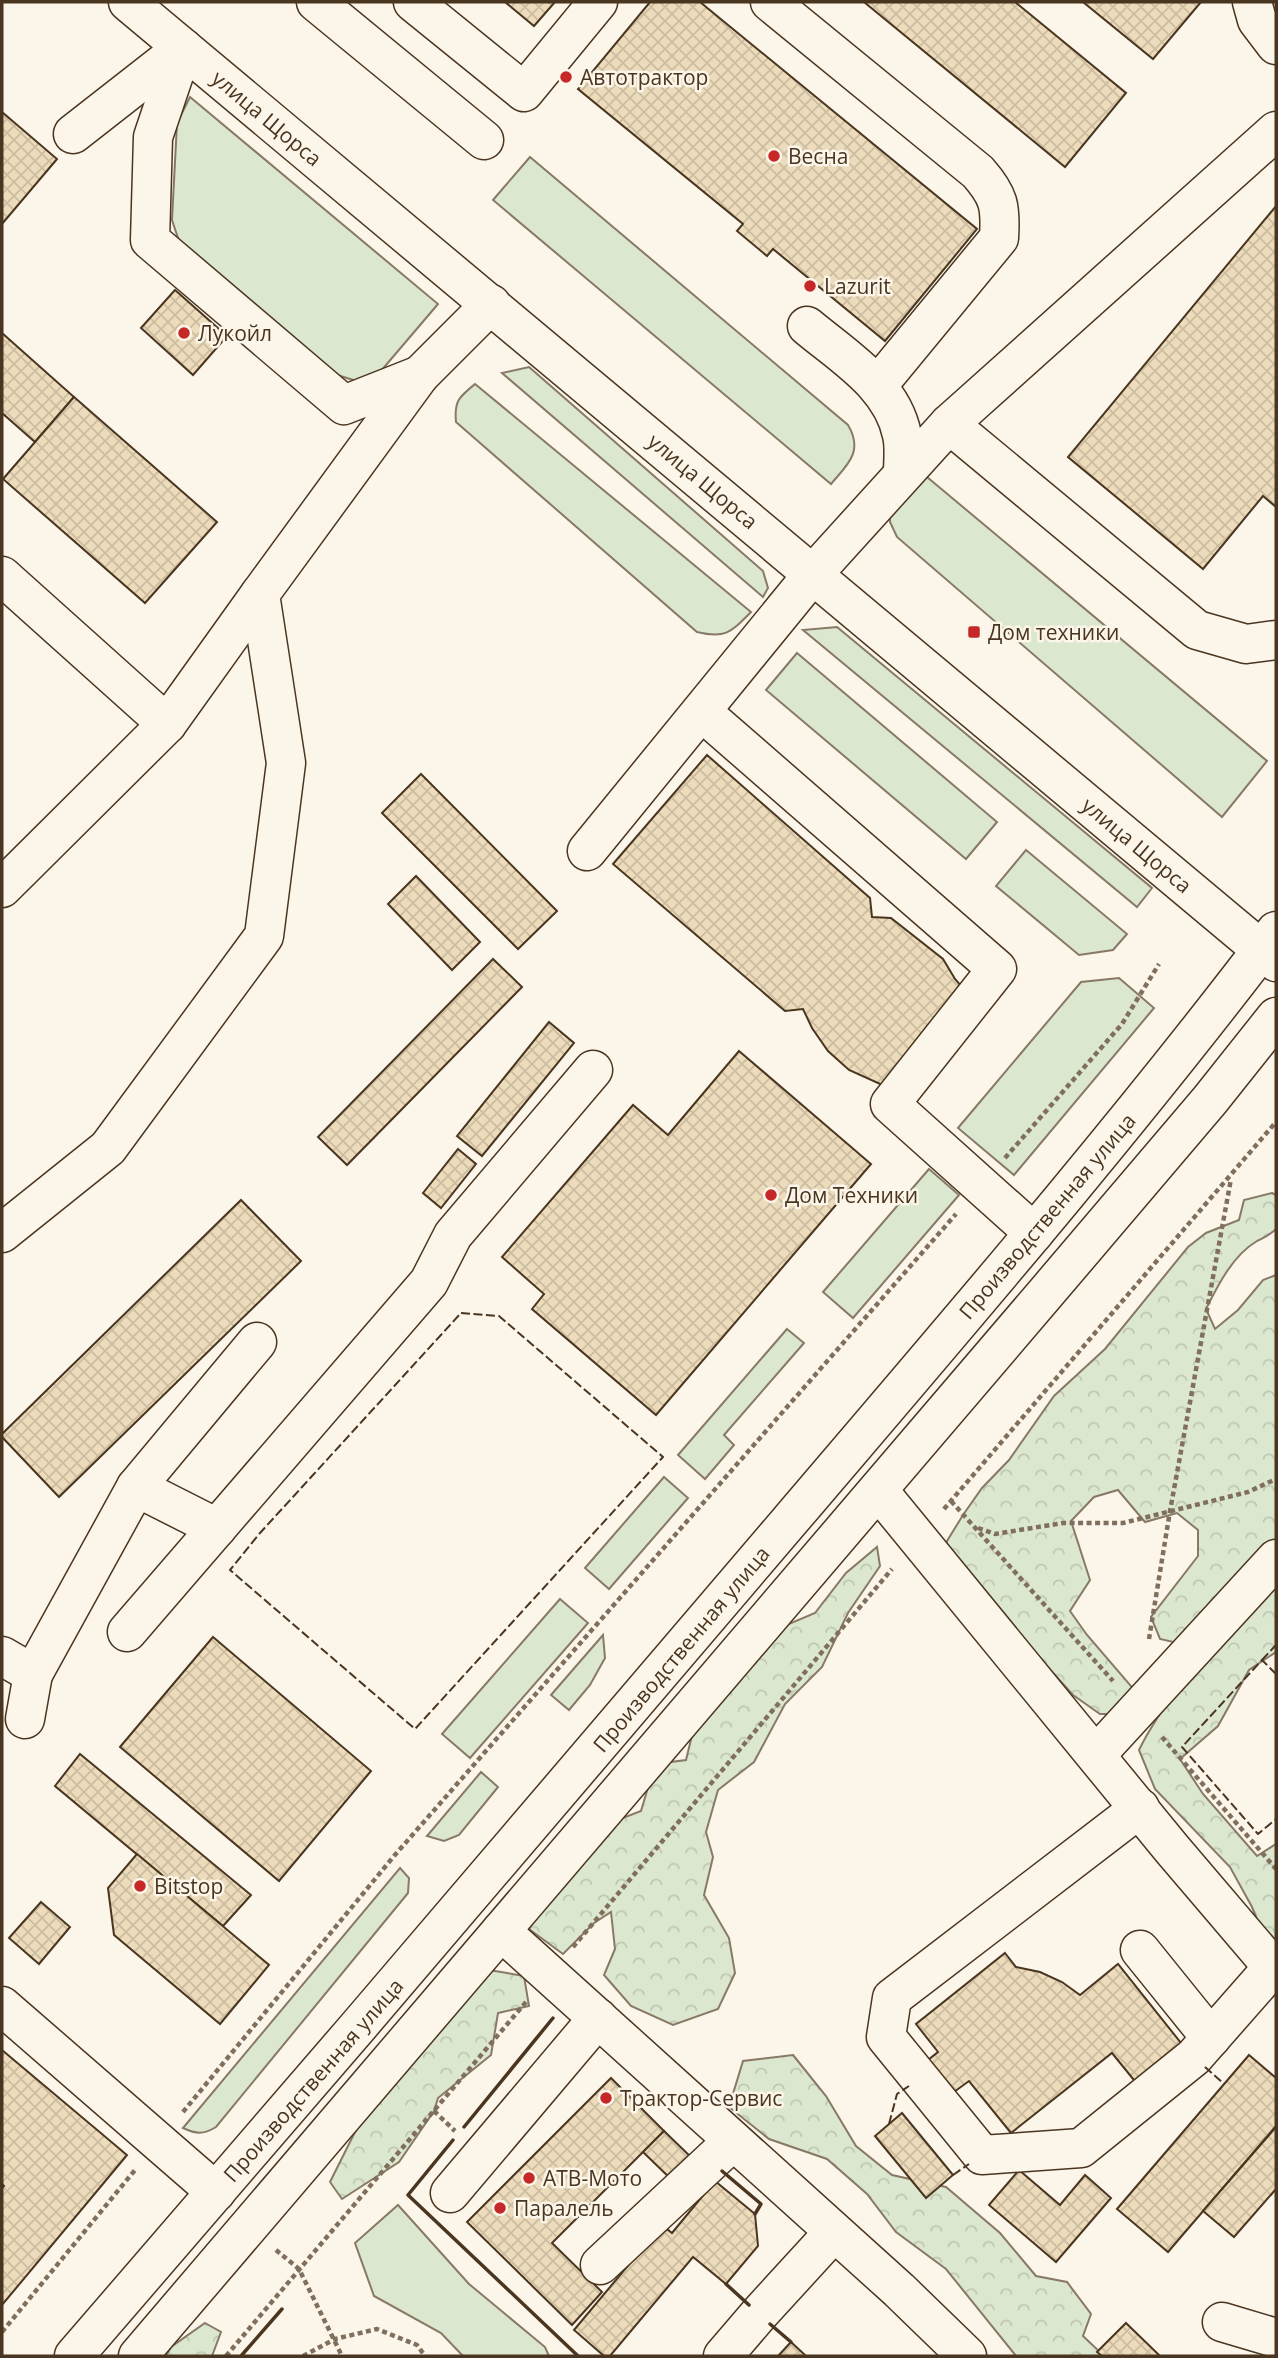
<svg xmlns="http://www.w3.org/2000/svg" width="1278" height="2358" viewBox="0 0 1278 2358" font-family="'Open Sans',sans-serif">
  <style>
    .grass { fill: #dce7d0; stroke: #887966; stroke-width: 2 }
    .forest { fill: url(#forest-crowns); stroke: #887966; stroke-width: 2 }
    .building { fill: url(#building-cross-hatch); stroke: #4a3520; stroke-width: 2 }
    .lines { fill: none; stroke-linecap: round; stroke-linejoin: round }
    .minor-casing { stroke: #4a3520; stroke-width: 41 }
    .major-casing { stroke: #4a3520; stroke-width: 41 }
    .highway-casing { stroke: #4a3520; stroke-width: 41 }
    .path { stroke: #7f6f5c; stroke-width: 4.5; stroke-dasharray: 5 3.5; stroke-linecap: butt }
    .minor { stroke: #fbf6e9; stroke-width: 38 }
    .major { stroke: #fbf6e9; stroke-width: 38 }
    .highway { stroke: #fbf6e9; stroke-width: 38 }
    .fence { stroke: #4a3520; stroke-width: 2; stroke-dasharray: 9 3.5; stroke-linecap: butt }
    .wall { stroke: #4a3520; stroke-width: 3.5 }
    .poi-dot { fill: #c62828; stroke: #fbf6e9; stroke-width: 2.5 }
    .labels { text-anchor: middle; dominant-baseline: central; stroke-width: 5; stroke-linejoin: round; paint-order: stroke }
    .poi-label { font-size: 21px; fill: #4a3520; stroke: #fbf6e9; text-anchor: start }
    .street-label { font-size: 21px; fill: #4a3520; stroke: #fbf6e9 }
  </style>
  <defs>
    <pattern id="forest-crowns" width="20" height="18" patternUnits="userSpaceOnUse" patternTransform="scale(1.75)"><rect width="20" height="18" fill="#dce7d0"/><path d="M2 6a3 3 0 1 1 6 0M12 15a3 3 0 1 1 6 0" fill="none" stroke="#bec7b2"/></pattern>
    <pattern id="building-cross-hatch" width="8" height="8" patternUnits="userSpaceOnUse" patternTransform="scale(1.75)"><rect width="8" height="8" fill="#ecdcbc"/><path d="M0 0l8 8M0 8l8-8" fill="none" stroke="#ccbda1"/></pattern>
  </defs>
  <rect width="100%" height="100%" fill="#fbf6e9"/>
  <!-- grass -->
  <g class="grass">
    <polygon points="190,97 438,304 369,385 309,366 184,256 172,220 177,123"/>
    <path d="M530,157L848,425C864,452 847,465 831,484L493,200Z"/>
    <polygon points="529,367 763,571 768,588 763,597 502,373"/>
    <path d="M475,384L751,612C731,632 726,639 697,632L456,422C454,401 459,397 475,384Z"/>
    <polygon points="921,472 1267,761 1222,817 897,537 890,522 890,505"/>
    <polygon points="837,627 1152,888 1137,907 803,630"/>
    <polygon points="797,653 997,822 966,859 766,690"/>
    <polygon points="1026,850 1127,934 1113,950 1079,955 996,886"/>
    <polygon points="1119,978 1154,1008 1014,1175 958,1128 1081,982"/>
    <polygon points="929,1169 959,1195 853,1318 823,1292"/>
    <polygon points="787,1329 804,1343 724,1435 734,1445 705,1479 678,1455"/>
    <polygon points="664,1477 688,1498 609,1589 585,1568"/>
    <polygon points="560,1599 588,1623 470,1758 442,1734"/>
    <polygon points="603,1635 605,1658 590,1685 569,1710 551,1695"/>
    <polygon points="481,1772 498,1787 459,1835 444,1841 427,1836"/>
    <path d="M400,1868L409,1878L408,1893L216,2127C203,2135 196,2134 183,2128Z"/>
    <polygon points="398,2205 469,2284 545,2347 549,2356 463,2356 441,2333 374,2296 355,2243"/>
  </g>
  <!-- forest -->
  <g class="forest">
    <path d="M1272,1193L1276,1195V1229C1270,1235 1265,1237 1257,1241C1233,1255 1218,1285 1206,1309L1215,1329L1238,1310L1263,1280L1276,1275V1551L1186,1645L1160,1639L1151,1617L1198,1556V1530L1177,1513L1145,1522L1118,1490L1094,1497L1071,1521L1090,1580L1070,1611L1087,1635L1137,1693L1125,1714H1100L1073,1695L947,1555V1541L963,1515L982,1488L1009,1460L1054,1396L1105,1349L1188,1247L1206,1233L1239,1220L1244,1200Z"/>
    <polygon points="877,1547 880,1566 848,1613 822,1667 785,1704 754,1762 718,1790 706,1832 713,1857 704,1895 729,1938 735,1973 718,2009 673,2025 631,2006 604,1975 615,1949 611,1912 594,1923 563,1954 529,1929 545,1894 602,1826 641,1811 655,1764 686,1760 696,1719 784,1626 815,1613 846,1573"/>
    <path d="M1276,1579V1652L1249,1670L1218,1726L1180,1759L1203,1794L1257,1856L1276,1844V1952L1268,1946L1252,1907L1230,1867L1155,1789L1139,1750C1170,1687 1230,1631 1276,1579Z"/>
    <polygon points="489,1970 524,1976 529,2006 498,2013 491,2055 438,2098 434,2111 399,2162 342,2199 330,2182 356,2130"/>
    <polygon points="793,2055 826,2096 856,2146 892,2175 946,2187 1000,2233 1036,2276 1067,2282 1091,2314 1083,2336 1104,2356 1016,2356 946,2269 896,2232 867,2194 827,2159 769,2139 729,2107 743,2061"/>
    <polygon points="205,2323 221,2332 212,2356 166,2356 171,2347"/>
  </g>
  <!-- building -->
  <g class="building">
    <polygon points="505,2 555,2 534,26"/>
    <polygon points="650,2 700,2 977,229 885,341 773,249 767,256 737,231 743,224 578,89"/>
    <polygon points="864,2 1015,2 1126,93 1065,167"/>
    <polygon points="1083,2 1201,2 1153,59"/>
    <polygon points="2,112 57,159 2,224"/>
    <polygon points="1276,206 1276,507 1263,496 1203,569 1068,457"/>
    <polygon points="175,290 227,336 193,375 141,328"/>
    <polygon points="2,333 74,397 35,442 2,413"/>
    <polygon points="74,397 217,522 145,603 3,479"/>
    <polygon points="707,755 870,898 872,917 891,918 943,959 955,979 969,995 889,1088 849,1070 828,1051 812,1028 803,1009 785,1011 613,864"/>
    <polygon points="421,774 557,911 518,949 382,813"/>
    <polygon points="416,876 480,942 452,970 388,904"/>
    <polygon points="493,959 522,987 347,1165 318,1137"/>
    <polygon points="549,1022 574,1043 482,1156 457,1136"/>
    <polygon points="739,1051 871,1164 656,1415 532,1309 544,1294 502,1257 633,1105 668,1135"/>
    <polygon points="458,1149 476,1164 441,1208 423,1193"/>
    <polygon points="241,1200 301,1261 59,1497 2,1437 2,1434"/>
    <polygon points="213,1637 371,1771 279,1881 120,1747"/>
    <polygon points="80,1754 251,1895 223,1926 55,1786"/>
    <polygon points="137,1854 269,1965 220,2024 114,1935 108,1888"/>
    <polygon points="41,1902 70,1927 39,1964 9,1938"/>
    <polygon points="1005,1953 1016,1967 1040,1972 1062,1982 1080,1995 1118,1964 1185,2048 1138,2085 1112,2053 1011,2133 969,2081 954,2092 928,2060 938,2052 916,2024"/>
    <polygon points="2,2050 127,2155 2,2305 2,2188 4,2186 2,2184"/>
    <polygon points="1249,2055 1276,2078 1276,2126 1168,2252 1117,2209"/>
    <polygon points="611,2078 664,2131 552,2243 602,2292 572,2325 467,2222"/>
    <polygon points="902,2113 953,2175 926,2198 875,2136"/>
    <polygon points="1276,2127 1276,2189 1234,2237 1203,2211"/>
    <polygon points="664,2131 694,2160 673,2181 643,2152"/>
    <polygon points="1019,2170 1060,2205 1085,2175 1111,2198 1056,2262 989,2205"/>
    <polygon points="715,2181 755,2214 758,2246 726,2284 693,2257 610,2356 604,2356 574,2330 662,2225 672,2233"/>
    <polygon points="1126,2323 1160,2356 1102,2356 1097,2352"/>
    <polygon points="791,2342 806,2356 778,2356"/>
  </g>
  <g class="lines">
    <defs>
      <g id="minor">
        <polyline points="316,2 484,140"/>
        <polyline points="413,2 524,92 598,2"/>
        <path d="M770,2L978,172C999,196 1001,206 999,238L878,385"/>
        <polyline points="1252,2 1257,20 1276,45"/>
        <polyline points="183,48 153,137 150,240 344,405 420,375"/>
        <polyline points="73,134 183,48"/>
        <path d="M807,326C844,357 892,385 902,435C905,447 903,462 903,474"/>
        <polyline points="949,424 1197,630 1246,644 1276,640"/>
        <polyline points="2,576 167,724 260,594"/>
        <polyline points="702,712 997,969 890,1104 1034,1233"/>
        <polyline points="587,851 813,574 949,424 1276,131"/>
        <polyline points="2,888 167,724"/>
        <polyline points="2,1233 108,1148 264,936 286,763 260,594 420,375 491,304"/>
        <polyline points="136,1487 257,1342"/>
        <polyline points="878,1490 1172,1849 1276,1971"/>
        <polyline points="127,1632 429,1282 453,1235 593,1070"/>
        <polyline points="2,1656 33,1674 136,1487 217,1528"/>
        <polyline points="25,1719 33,1674"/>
        <polyline points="1096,1755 1276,1559"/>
        <polyline points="1140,1808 892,1998 886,2037 982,2155 1081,2148 1194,2057 1273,1967"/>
        <polyline points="501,1931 899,2290 967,2356"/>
        <polyline points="1140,1950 1211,2038"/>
        <polyline points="2,2006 216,2192"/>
        <polyline points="450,2193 598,2018"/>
        <polyline points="600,2265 733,2141"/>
        <polyline points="1222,2322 1276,2338"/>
        <polyline points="723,2356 759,2314 834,2232"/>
      </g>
      <polyline id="major" points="128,2 1276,962"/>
      <g id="highway">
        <path d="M74,2356C313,2080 551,1802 787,1524C953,1329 1121,1135 1276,931"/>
        <polyline points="138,2356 1051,1287 1210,1100 1276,1017"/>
      </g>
    </defs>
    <!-- minor casing -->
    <use href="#minor" class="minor-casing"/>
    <!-- major casing -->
    <use href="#major" class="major-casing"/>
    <!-- highway casing -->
    <use href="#highway" class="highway-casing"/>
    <!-- path -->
    <g class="path">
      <polyline points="1005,1158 1122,1024 1159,964"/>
      <polyline points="951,1501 1113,1681"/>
      <polyline points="944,1509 1276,1122"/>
      <polyline points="978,1528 995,1534 1063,1523 1123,1523 1248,1492 1276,1479"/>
      <polyline points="1149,1639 1170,1511 1231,1179"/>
      <polyline points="1162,1737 1276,1869"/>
      <polyline points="573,1947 892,1569"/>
      <polyline points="434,2111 455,2131"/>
      <polyline points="183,2112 394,1856 956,1214"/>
      <polyline points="276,2250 299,2269 342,2356"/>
      <polyline points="2,2332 135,2170"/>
      <polyline points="226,2356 526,2002"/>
      <polyline points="303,2356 335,2339 377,2329 417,2345 425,2356"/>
    </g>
    <!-- minor -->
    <use href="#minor" class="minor"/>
    <!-- major -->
    <use href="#major" class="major"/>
    <!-- highway -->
    <use href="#highway" class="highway"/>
    <!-- fence -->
    <g class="fence">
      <polygon points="461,1313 499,1316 663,1457 415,1729 230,1570 260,1533"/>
      <polyline points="1262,1660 1276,1645"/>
      <polyline points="1276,1674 1262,1660 1182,1747 1258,1834 1276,1819"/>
      <polyline points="1205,2067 1224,2084"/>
      <polyline points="889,2124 897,2094 909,2086"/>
      <polyline points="953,2175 969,2164"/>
    </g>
    <!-- wall -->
    <g class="wall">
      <polyline points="464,2127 553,2018"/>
      <polyline points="453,2140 408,2195 578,2356"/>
      <polyline points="722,2171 761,2204 755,2214"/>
      <polyline points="726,2284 749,2305"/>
      <polyline points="770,2324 791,2342"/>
      <polyline points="241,2356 282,2309"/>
    </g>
  </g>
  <!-- markers -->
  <g class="poi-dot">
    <circle cx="566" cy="77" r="7"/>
    <circle cx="774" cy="156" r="7"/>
    <circle cx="810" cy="286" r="7"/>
    <circle cx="184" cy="333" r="7"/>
    <rect x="967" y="625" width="14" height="14" rx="3.5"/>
    <circle cx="771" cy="1195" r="7"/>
    <circle cx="140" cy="1886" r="7"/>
    <circle cx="606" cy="2098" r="7"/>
    <circle cx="529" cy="2178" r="7"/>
    <circle cx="500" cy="2208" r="7"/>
  </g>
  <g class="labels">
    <!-- poi labels -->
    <g class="poi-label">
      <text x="580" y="77">Автотрактор</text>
      <text x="788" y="156">Весна</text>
      <text x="824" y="286">Lazurit</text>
      <text x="198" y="333">Лукойл</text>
      <text x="988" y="632">Дом техники</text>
      <text x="785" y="1195">Дом Техники</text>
      <text x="154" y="1886">Bitstop</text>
      <text x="620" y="2098">Трактор-Сервис</text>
      <text x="543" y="2178">АТВ-Мото</text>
      <text x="514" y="2208">Паралель</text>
    </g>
    <!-- street labels -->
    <g class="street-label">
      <text transform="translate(267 118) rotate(40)">улица Щорса</text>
      <text transform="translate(703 481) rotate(40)">улица Щорса</text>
      <text transform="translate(1137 845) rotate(40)">улица Щорса</text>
      <text transform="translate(1047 1216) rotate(-50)">Производственная улица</text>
      <text transform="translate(681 1649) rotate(-50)">Производственная улица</text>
      <text transform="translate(313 2080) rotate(-49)">Производственная улица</text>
    </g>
  </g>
  <!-- border -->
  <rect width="1278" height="2358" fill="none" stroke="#4a3520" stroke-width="7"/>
</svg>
